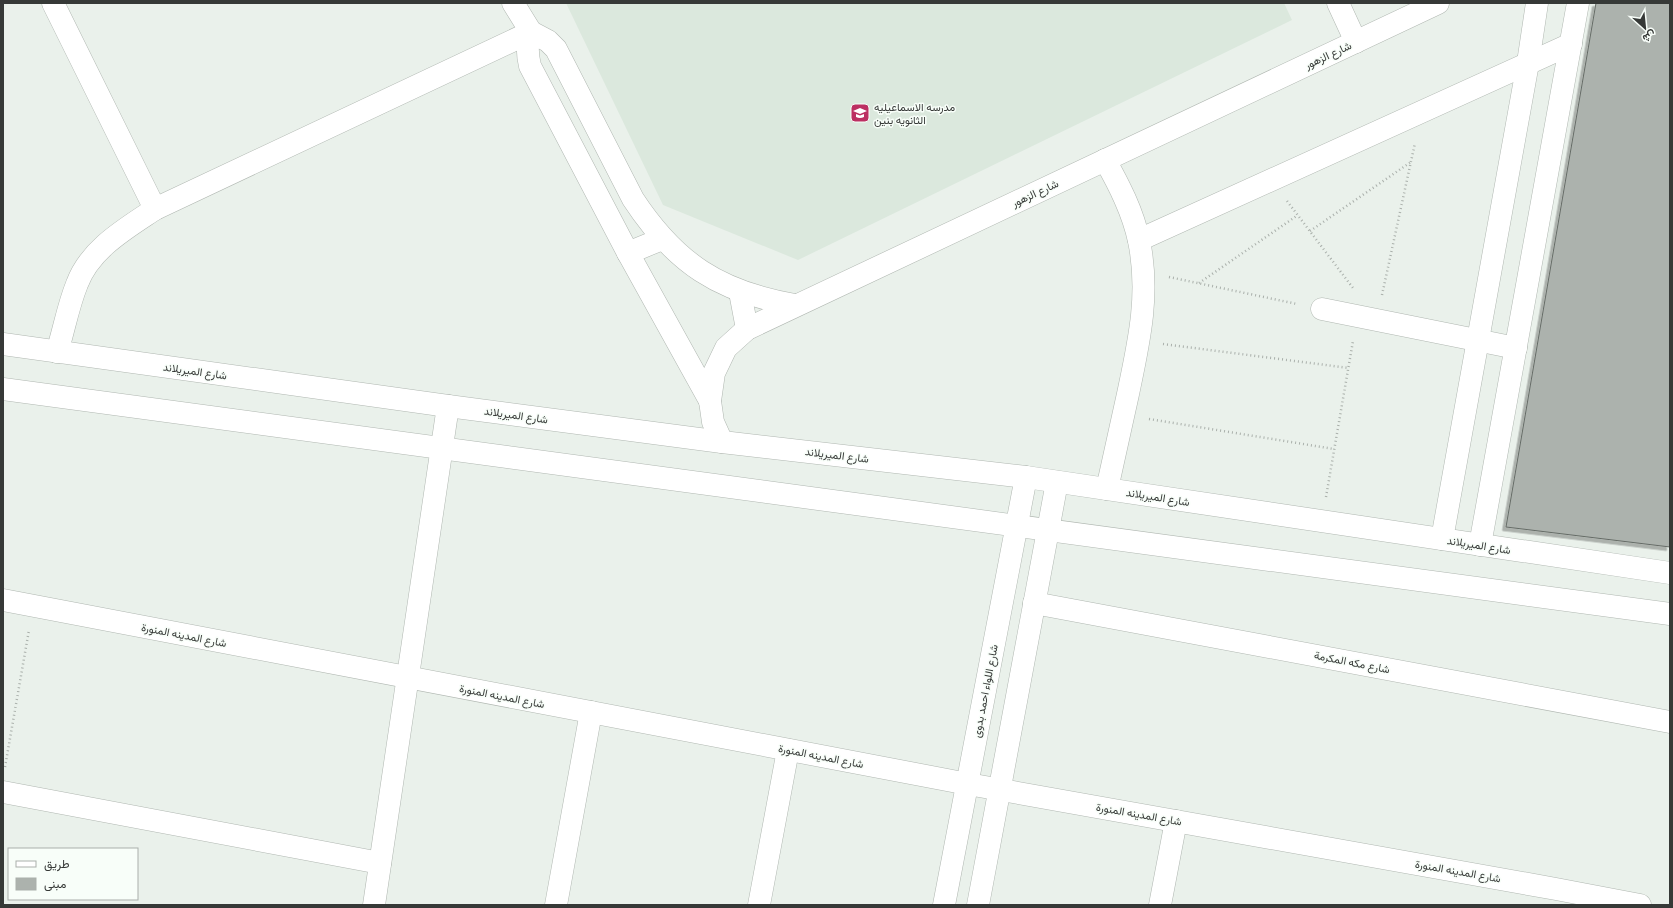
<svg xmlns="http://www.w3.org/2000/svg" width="1673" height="908" viewBox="0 0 1673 908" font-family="Merriweather,Vazirmatn,serif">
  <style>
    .built { fill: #dbe8dd }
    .building { fill: #acb2ad; stroke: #666c67; filter: url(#shadow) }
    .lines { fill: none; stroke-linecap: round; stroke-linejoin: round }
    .street-casing { stroke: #b0b7b1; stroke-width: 23 }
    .secondary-casing { stroke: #b0b7b1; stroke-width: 23 }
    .path { stroke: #aab0ab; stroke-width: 2.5; stroke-dasharray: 1 3; stroke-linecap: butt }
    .street { stroke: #fff; stroke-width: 22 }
    .secondary { stroke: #fff; stroke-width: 22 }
    .labels { text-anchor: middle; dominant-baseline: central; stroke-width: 3; stroke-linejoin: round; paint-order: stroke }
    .street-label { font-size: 11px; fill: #363937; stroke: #f8fef9 }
    .poi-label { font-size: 11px; fill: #363937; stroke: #f8fef9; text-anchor: start }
  </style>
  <defs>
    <filter id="shadow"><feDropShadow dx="-3.5" dy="3.5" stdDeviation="0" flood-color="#0004"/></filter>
  </defs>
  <rect width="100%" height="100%" fill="#eaf1eb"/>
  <!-- built -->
  <polygon class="built" points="566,3 1284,3 1292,20 798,260 663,205"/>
  <!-- building -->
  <polygon class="building" points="1596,3 1670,3 1670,547 1506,527"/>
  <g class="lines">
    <defs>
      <g id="street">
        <polyline points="53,3 155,209"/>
        <path d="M513,3L531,32L548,41L556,49L633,199C675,263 719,292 795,305"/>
        <polyline points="1338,3 1356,42"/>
        <path d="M531,32C527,44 527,53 530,66L628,253L710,401"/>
        <path d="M1105,160C1119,185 1133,212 1139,241C1150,294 1139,342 1128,394C1121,426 1114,457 1107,489"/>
        <polyline points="1139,240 1571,44"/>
        <polyline points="628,253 662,239"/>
        <polyline points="740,292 747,329"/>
        <polyline points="1322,309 1516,348"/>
        <path d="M57,352C64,330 68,306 77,284C90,249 125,229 155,209L531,32"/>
        <polyline points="1442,539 1528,63 1537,3"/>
        <polyline points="1480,545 1578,3"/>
        <polyline points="3,600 968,784 1556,889 1640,905"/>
        <polyline points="1034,603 1670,722"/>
        <polyline points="3,792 380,863"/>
        <polyline points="374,905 448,406"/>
        <polyline points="556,905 591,712"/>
        <polyline points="759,905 788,750"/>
        <polyline points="1160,905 1176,821"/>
      </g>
      <g id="secondary">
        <polyline points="3,344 448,406 722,442 1026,477 1670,573"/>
        <polyline points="3,389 1670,614"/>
        <polyline points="722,442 713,422 710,401 714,373 726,348 747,329 1438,3"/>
        <polyline points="944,905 1026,477"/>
        <polyline points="978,905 1057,482"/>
      </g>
    </defs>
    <!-- street casing -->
    <use href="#street" class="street-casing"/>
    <!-- secondary casing -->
    <use href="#secondary" class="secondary-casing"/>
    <!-- path -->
    <g class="path">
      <polyline points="1287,201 1353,288"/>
      <polyline points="1310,231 1411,162"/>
      <polyline points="1169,277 1297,304"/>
      <polyline points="1199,283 1298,215"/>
      <polyline points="1382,295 1415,143"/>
      <polyline points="1163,344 1349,368"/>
      <polyline points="1149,419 1334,449"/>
      <polyline points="1326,497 1353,341"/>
      <polyline points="5,767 29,630"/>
    </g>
    <!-- street -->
    <use href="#street" class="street"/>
    <!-- secondary -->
    <use href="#secondary" class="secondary"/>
  </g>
  <!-- icons -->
  <defs>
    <symbol id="school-square" viewBox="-11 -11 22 22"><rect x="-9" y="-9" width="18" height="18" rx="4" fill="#bc2f62" stroke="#f8fef9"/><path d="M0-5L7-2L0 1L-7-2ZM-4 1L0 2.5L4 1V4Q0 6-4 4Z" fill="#fff"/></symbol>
  </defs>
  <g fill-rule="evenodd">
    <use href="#school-square" x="849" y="102" width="22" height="22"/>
  </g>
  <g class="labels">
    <!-- street labels -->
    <g class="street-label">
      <text transform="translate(1328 55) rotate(-25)">شارع الزهور</text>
      <text transform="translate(1035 193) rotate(-25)">شارع الزهور</text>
      <text transform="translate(195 371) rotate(8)">شارع الميريلاند</text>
      <text transform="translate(516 415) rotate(8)">شارع الميريلاند</text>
      <text transform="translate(837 455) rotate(7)">شارع الميريلاند</text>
      <text transform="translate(1158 497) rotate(9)">شارع الميريلاند</text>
      <text transform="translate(1479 545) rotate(9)">شارع الميريلاند</text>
      <text transform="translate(184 635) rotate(11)">شارع المدينه المنورة</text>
      <text transform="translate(1352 662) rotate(11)">شارع مكه المكرمة</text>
      <text transform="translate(985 691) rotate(-79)">شارع اللواء احمد بدوى</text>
      <text transform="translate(502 696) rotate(11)">شارع المدينه المنورة</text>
      <text transform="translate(821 756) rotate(11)">شارع المدينه المنورة</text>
      <text transform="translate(1139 814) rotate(10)">شارع المدينه المنورة</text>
      <text transform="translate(1458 871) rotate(10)">شارع المدينه المنورة</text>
    </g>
    <!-- poi labels -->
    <g class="poi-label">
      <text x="874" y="107">مدرسه الاسماعيليه<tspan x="874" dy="13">الثانويه بنين</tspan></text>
    </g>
  </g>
  <!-- border -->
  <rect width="1673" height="908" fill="none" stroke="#363937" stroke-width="8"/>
  <!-- legend -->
  <rect x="8" y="848" width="130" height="52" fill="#f8fef9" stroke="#aaafab"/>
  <rect x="16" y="861" width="20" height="6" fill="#ffffff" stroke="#aaafab"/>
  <text x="44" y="868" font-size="12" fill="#363937">طريق</text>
  <rect x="16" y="878" width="20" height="12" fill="#acb2ad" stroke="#aaafab"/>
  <text x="44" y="888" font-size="12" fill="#363937">مبنى</text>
  <!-- north arrow -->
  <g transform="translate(1645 28) rotate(153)" stroke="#f8fef9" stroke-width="3" paint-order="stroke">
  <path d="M0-3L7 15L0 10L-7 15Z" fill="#363937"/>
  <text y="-6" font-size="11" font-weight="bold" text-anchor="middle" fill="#363937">ش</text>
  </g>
</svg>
